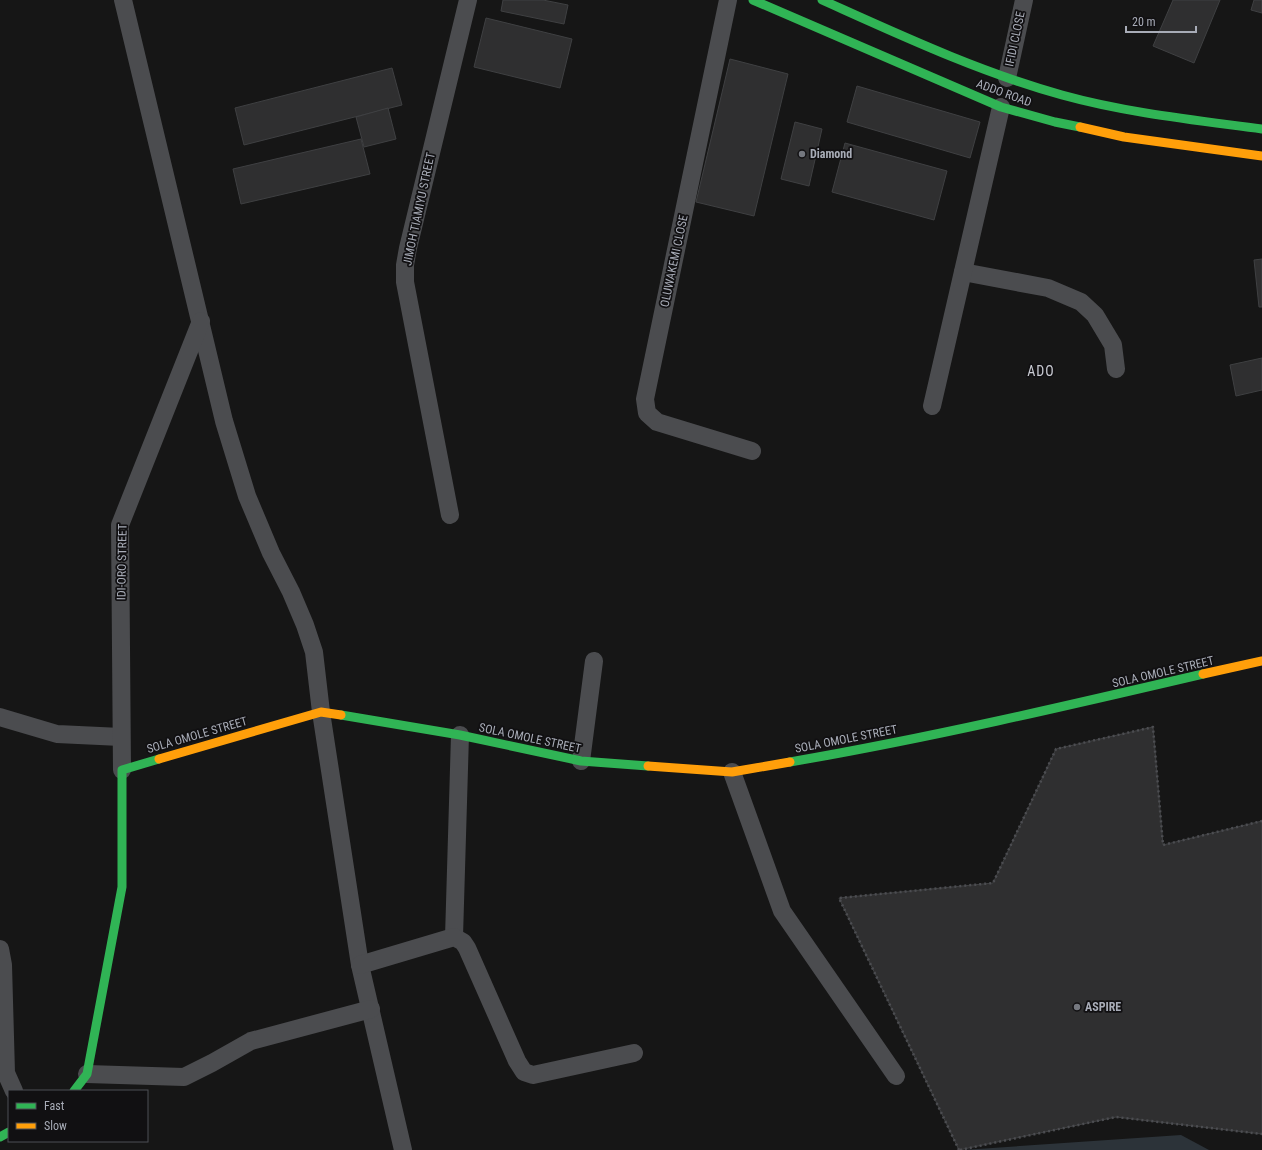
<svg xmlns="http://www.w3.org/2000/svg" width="1262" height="1150" viewBox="0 0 1262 1150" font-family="'Roboto Condensed',sans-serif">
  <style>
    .water { fill: #2c3339 }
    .building { fill: #2f2f30; stroke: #3f4042 }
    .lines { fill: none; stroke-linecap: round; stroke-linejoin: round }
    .path { stroke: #4c4d51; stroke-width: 2.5; stroke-dasharray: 2 3; stroke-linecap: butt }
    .street { stroke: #4b4c4f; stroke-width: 18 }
    .fast { stroke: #30b455; stroke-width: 9 }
    .slow { stroke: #ff9f0a; stroke-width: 9 }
    .poi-dot { fill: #75787f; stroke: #111012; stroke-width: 1.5 }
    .labels { text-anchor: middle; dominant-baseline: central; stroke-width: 3.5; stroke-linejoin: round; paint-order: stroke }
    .street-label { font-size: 12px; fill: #a8acb7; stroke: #111012 }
    .poi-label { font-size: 12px; font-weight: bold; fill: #a8acb7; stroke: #111012; text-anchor: start }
    .quarter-label { font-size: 14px; letter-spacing: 1px; fill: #c9cbd3; stroke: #111012 }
  </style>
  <rect width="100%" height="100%" fill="#161616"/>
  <!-- water -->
  <polygon class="water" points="1181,1135 1209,1150 963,1150"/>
  <!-- building -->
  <g class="building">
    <polygon points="503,0 543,0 568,5 564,24 501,11"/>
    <polygon points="1173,0 1220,0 1194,63 1153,46"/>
    <polygon points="1254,0 1262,0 1262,13 1251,10"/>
    <polygon points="486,18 572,39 560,88 474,67"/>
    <polygon points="730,59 788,74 754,216 696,202"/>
    <polygon points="392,68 402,105 244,145 235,108"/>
    <polygon points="857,86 980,122 970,158 847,122"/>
    <polygon points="388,108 396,139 364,147 356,117"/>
    <polygon points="795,122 822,129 809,186 781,179"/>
    <polygon points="361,139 370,174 241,204 233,169"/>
    <polygon points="845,143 947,171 934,220 832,192"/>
    <polygon points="1262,259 1262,307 1259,307 1254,260"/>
    <polygon points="1262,358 1262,390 1236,396 1230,365"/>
    <polygon points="1153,727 1163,845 1262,821 1262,1134 1116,1117 959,1150 839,898 993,883 1056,749"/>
  </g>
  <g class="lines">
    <!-- path -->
    <g class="path">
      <polyline points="959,1150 839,898 993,883 1056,749 1153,727 1163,845 1262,821"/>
      <polyline points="960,1150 1116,1117 1262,1134"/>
    </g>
    <!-- street -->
    <g class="street">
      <polyline points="123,0 224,421 247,496 271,553 291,592 305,625 314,652 321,712 360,965 403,1150"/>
      <polyline points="728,0 645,399 647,413 657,422 752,451"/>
      <polyline points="1007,78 1024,0"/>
      <polyline points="963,272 1048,288 1081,302 1095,315 1113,345 1116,369"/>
      <polyline points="932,406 1001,107"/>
      <polyline points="450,515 405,282 405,265 408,248 468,0"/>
      <polyline points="0,717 57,734 121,737"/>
      <polyline points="581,761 594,661"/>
      <polyline points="122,770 120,525 201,321"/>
      <polyline points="732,772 782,911 896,1076"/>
      <polyline points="454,937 460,735"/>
      <polyline points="0,949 3,965 6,1073 14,1091"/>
      <polyline points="360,965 454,937 463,942 467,948 517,1061 524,1072 533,1075 634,1053"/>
      <polyline points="87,1074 184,1077 212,1063 251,1041 371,1009"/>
    </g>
    <!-- fast -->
    <g class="fast">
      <polyline points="753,0 1001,107 1055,122 1080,127"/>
      <path d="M822,0C900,35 979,72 1062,95C1127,113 1195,120 1262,129"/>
      <polyline points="341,715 460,735 581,761 648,766"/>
      <path d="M790,762C929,738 1066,706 1203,674"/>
      <polyline points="74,1091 87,1074 122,887 122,770 159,759"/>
      <polyline points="0,1137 9,1132"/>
    </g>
    <!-- slow -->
    <g class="slow">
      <polyline points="1080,127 1124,137 1262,156"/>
      <polyline points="1203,674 1262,661"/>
      <polyline points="159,759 321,712 341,715"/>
      <polyline points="648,766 732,772 790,762"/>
    </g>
  </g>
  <!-- markers -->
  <g class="poi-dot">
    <circle cx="802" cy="154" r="4"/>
    <circle cx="1077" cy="1007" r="4"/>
  </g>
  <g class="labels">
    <!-- street labels -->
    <g class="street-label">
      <text transform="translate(1015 39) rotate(-78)">IFIDI CLOSE</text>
      <text transform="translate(1004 93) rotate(20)">ADDO ROAD</text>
      <text transform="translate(419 209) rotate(-78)">JIMOH TIAMIYU STREET</text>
      <text transform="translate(674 261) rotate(-78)">OLUWAKEMI CLOSE</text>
      <text transform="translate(122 562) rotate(-89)">IDI-ORO STREET</text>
      <text transform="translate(1163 672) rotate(-13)">SOLA OMOLE STREET</text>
      <text transform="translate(197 735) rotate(-16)">SOLA OMOLE STREET</text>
      <text transform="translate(530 738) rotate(12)">SOLA OMOLE STREET</text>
      <text transform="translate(846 739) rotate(-11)">SOLA OMOLE STREET</text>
    </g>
    <!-- poi labels -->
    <g class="poi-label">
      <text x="810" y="154">Diamond</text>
      <text x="1085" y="1007">ASPIRE</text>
    </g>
    <!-- quarter labels -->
    <g class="quarter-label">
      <text x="1041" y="371">ADO</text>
    </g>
  </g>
  <!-- legend -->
  <rect x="8" y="1090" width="140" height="52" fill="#111012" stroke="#4d4e54"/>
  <rect x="16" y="1103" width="20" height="6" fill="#30b455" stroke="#4d4e54"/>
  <text x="44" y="1110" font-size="12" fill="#a8acb7">Fast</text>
  <rect x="16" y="1123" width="20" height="6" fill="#ff9f0a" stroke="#4d4e54"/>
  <text x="44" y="1130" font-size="12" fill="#a8acb7">Slow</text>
  <!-- scale -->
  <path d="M1126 26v6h70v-6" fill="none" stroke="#a8acb7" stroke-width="2"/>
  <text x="1132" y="26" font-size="12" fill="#a8acb7" stroke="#111012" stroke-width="3" paint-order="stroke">20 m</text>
</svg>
